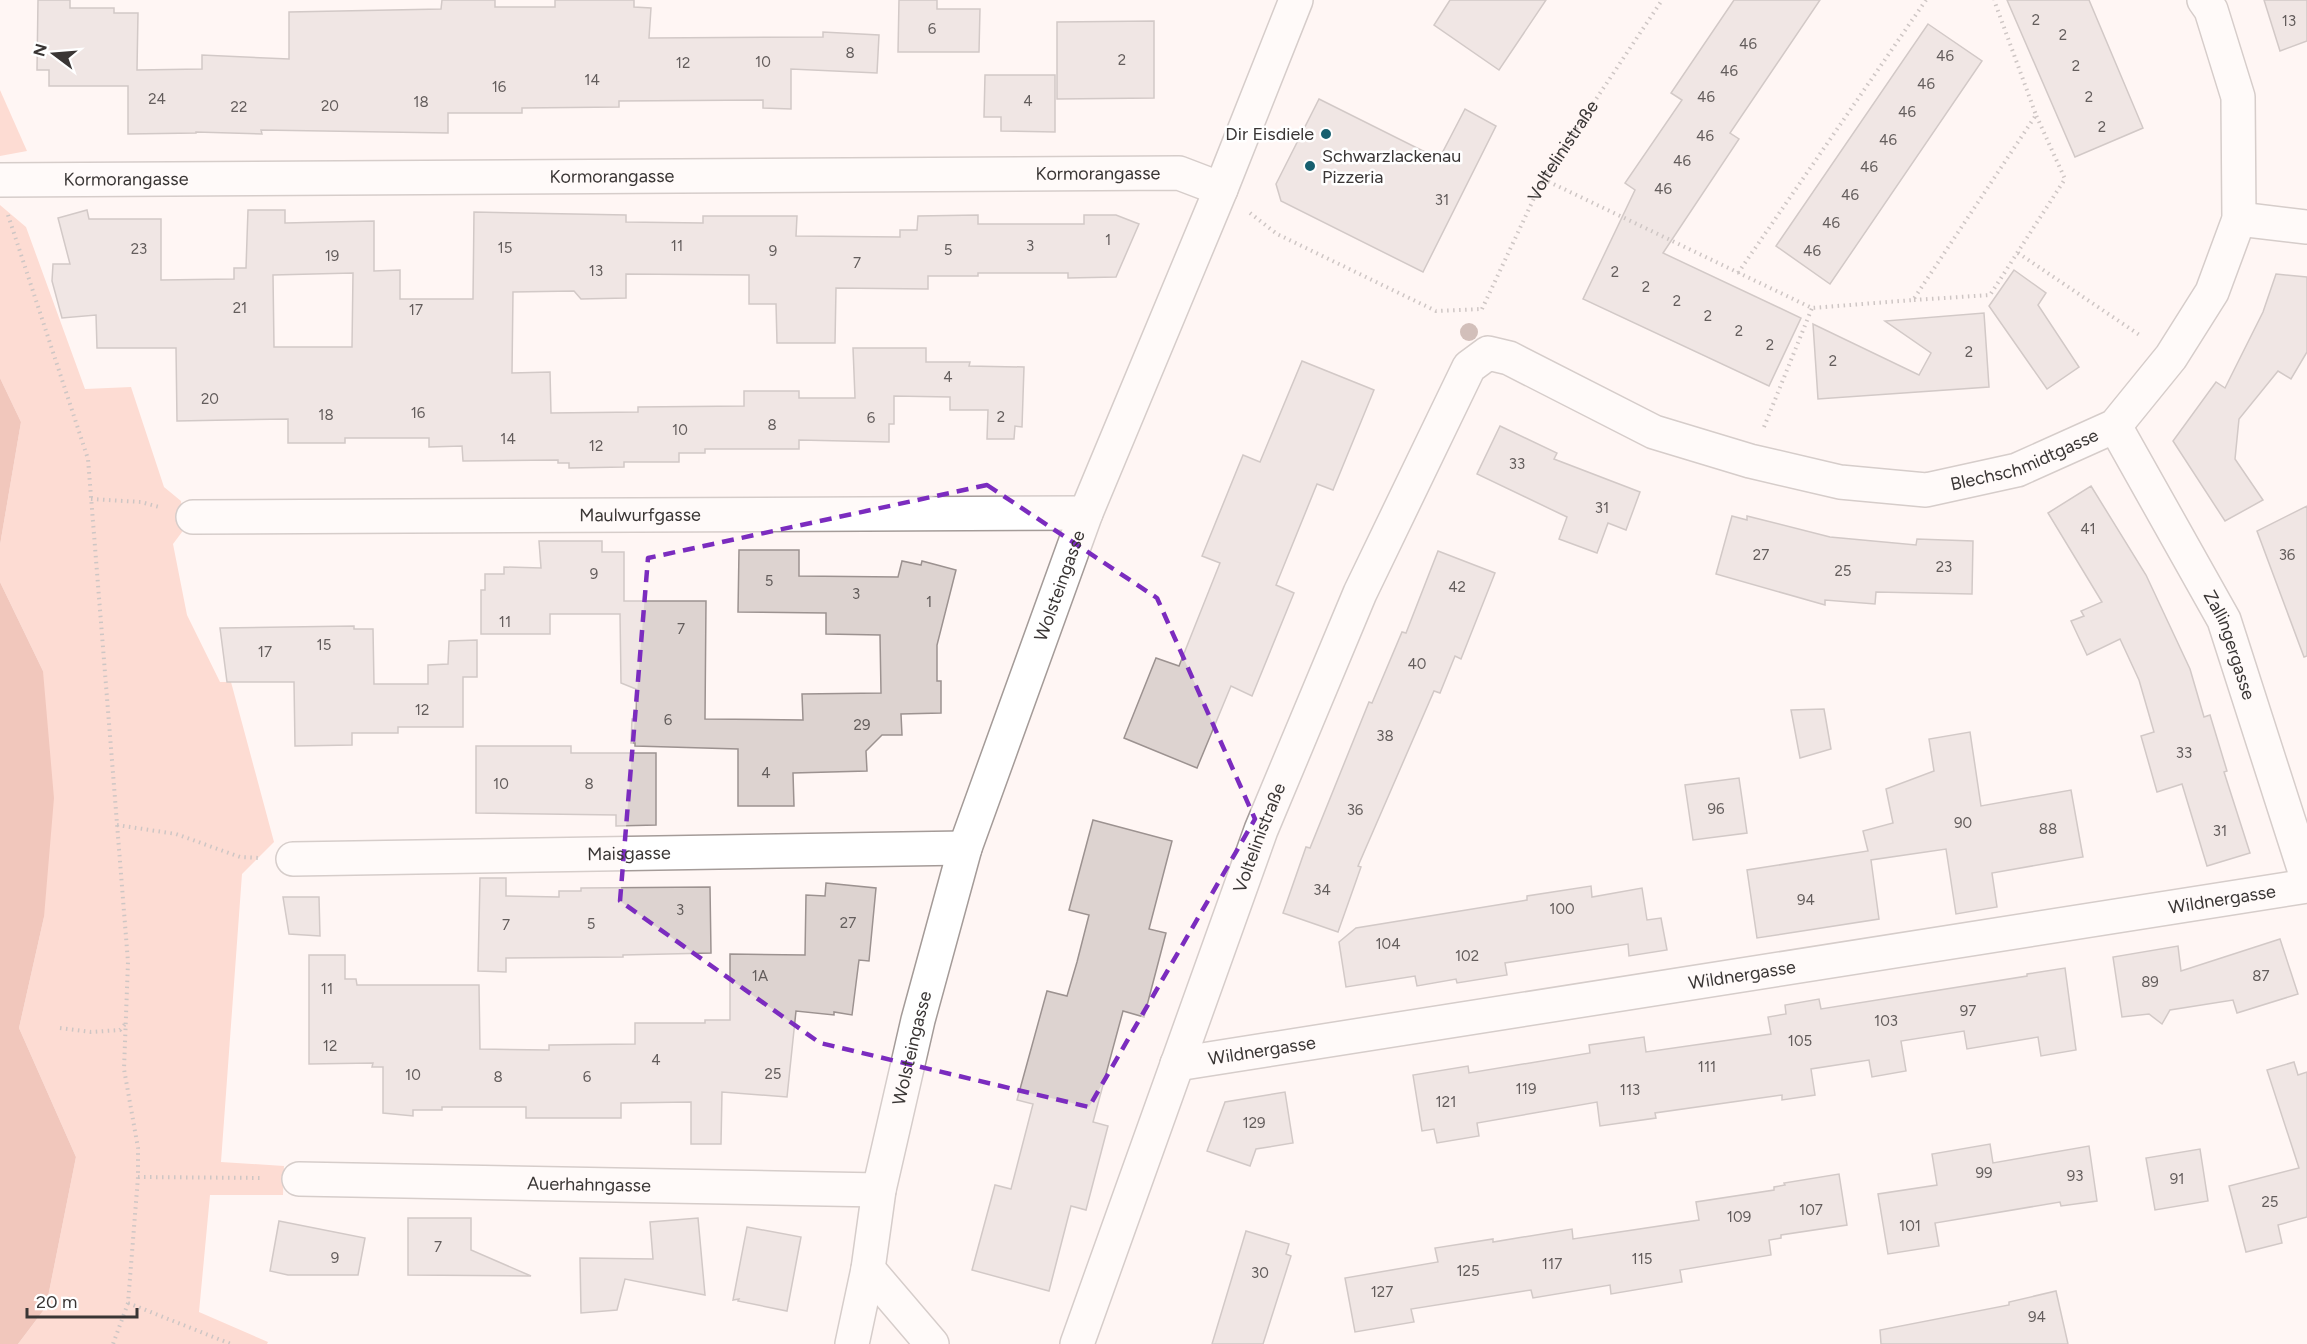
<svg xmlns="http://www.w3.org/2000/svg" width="2307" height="1344" viewBox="0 0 2307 1344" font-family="Figtree,sans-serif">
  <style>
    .green { fill: #fbbdab }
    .water { fill: #e18f79 }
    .building { fill: #ddd3d0; stroke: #9c9290; stroke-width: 1.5; fill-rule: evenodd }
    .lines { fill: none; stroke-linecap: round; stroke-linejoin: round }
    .minor-casing { stroke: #a49b98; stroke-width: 36 }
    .tertiary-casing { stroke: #a49b98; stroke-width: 36 }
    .path { stroke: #938c8b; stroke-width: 4; stroke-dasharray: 1.5 4.5; stroke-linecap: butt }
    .minor { stroke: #fff; stroke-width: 33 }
    .tertiary { stroke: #fff; stroke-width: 33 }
    .tree { fill: #9c7c73 }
    .marked { fill: none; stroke: #7b2cbf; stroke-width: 4.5; stroke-dasharray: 12 8; stroke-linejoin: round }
    .poi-dot { fill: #175f6f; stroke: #fff; stroke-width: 2 }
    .labels { text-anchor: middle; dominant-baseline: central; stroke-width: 5; stroke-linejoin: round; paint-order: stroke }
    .number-label { font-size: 15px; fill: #635d5c }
    .poi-label { font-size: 18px; fill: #3a3635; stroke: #fff; text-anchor: end }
    .street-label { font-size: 18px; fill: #3a3635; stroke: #fff }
  </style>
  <rect width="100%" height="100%" fill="#fff6f4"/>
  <!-- green -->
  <g class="green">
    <polygon points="0,90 27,151 0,156"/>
    <polygon points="0,205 26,227 85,389 131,387 164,487 181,501 185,528 173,544 187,615 220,682 231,682 274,842 242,874 221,1162 284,1166 283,1195 210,1195 199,1312 268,1342 267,1344 18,1344 46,1307 76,1157 19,1028 44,917 43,671 0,582 0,545 21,422 0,378"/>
  </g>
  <!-- water -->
  <g class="water">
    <polygon points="0,378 21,422 0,545"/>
    <polygon points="0,582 43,671 54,798 44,917 19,1028 76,1157 46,1307 18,1344 0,1344"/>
  </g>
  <!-- building -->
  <g class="building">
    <polygon points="38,0 70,0 70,8 114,8 114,13 138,13 137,70 202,69 202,55 289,59 289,12 441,9 442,0 495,0 495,7 555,7 555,0 634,0 634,7 651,8 649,38 823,37 823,32 879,35 877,73 791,69 791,109 763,108 763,100 619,101 619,107 522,108 522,113 448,113 448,133 261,130 262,134 196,132 196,133 128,134 128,86 49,86 49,70 37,70"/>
    <polygon points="899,0 937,0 937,9 980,9 979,52 898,52"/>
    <polygon points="1450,0 1546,0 1499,70 1434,25"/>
    <polygon points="1734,0 1820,0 1730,133 1739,139 1663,253 1801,318 1769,386 1583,299 1635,190 1625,183 1682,100 1671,93"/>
    <polygon points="2007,0 2089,0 2143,128 2075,157"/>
    <polygon points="2264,0 2307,0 2307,41 2280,51"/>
    <polygon points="1154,21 1154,98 1057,99 1057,22"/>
    <polygon points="1928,24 1982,61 1830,284 1776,246"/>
    <polygon points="985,75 1055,75 1055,132 1001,131 1001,117 984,117"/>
    <polygon points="1319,99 1439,159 1465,109 1496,126 1423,272 1281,201 1276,184"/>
    <path d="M87,210L89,219H161V280L234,279V268H246L248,210H285V223L374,221V271L400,270V299H473L474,212L626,215V222L703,223V216H797L796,236L900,237V230H917L918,216L978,215V224H1084V215H1116L1139,224L1116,277L1068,278V273H978V276H928V289L836,288L835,343H777L776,304H749V275L626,274V298L581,299L574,291L513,292L512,373L550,372L551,413L638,412V407L744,406V391H799V398H855L853,348H926V362H970L969,366L1024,367L1022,427L1015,426L1014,439H987L988,410H950V397L894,396V424H889V442L799,440V449H705V453H679V462H624V467L569,468V463H558V460L463,461L462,446L429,447V438H345V443H288V419L177,421L176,348H97L96,315L62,318L52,281L53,264H70L58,218ZM353,273L352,347H274L273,275Z"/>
    <polygon points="2014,270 2046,293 2038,305 2079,367 2047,389 1989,306"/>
    <polygon points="2276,274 2307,277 2307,352 2291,379 2278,371 2239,419 2235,459 2263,500 2225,521 2173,441 2216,382 2225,388 2263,312"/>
    <polygon points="1984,313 1989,387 1818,399 1813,324 1919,375 1931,353 1885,321"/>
    <polygon points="1302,361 1374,390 1333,490 1317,484 1276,585 1294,593 1252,696 1231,686 1197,768 1124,738 1156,658 1179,666 1220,563 1202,556 1243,455 1260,462"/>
    <polygon points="1500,426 1557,453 1554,459 1640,492 1626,530 1608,523 1597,553 1559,539 1567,517 1477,474"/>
    <polygon points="2091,486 2146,575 2190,669 2204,717 2210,715 2227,771 2224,772 2250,853 2207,866 2182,784 2157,792 2141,736 2154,732 2139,680 2120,639 2087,655 2071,621 2084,616 2081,611 2102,602 2048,513"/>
    <polygon points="2307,506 2307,656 2304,657 2257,531"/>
    <polygon points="1732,516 1747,520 1747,516 1830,537 1916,545 1917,539 1973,541 1972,594 1876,592 1875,604 1825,600 1825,605 1716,574"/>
    <polygon points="539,541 602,541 602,552 624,552 624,601 706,601 705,719 803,720 802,694 881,693 880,635 826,634 826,613 738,612 739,550 799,550 799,576 898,577 902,561 921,565 922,561 956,570 937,645 937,681 941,681 941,713 901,714 902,735 882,735 866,751 867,771 793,773 794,806 738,806 738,749 635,746 635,743 631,743 632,719 636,719 636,689 621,683 620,614 550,614 550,634 481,634 481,590 485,590 485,574 504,574 504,567 541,568"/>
    <polygon points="1438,551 1495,573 1461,659 1455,656 1440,693 1434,691 1358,866 1361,867 1338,932 1283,913 1306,847 1310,848 1369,702 1372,703 1402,632 1406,633"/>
    <polygon points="354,626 354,629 373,629 374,684 428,684 428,665 448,664 449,641 477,640 477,677 463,677 463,727 398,727 398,733 352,733 352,745 295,746 294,682 227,682 220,628"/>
    <polygon points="1824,709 1831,749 1800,758 1791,710"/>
    <polygon points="1970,732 1981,806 2071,790 2083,857 1992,873 1997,907 1956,914 1946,849 1871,860 1879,919 1757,938 1747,870 1868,851 1863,831 1893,823 1886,789 1934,771 1929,739"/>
    <polygon points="476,746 571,746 571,753 656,753 656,825 616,826 616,815 476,813"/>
    <polygon points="1739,778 1747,833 1693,840 1685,785"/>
    <polygon points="1093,820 1172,841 1149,929 1166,933 1144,1017 1123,1011 1093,1122 1108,1126 1086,1210 1071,1206 1049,1291 972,1270 995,1185 1011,1189 1033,1104 1017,1100 1047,991 1067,996 1077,962 1089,915 1069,910"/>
    <polygon points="480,878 506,878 506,896 559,897 559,891 581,891 581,888 710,887 711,953 623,955 623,957 506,958 506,972 478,971"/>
    <polygon points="826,883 876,888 869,961 859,960 852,1015 834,1012 834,1015 796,1011 787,1097 722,1092 721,1144 691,1144 691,1102 621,1103 621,1118 526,1118 526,1107 442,1107 442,1110 413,1110 413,1116 383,1113 383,1067 372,1067 373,1063 309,1064 309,955 345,955 345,979 356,979 357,985 479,985 480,1049 549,1050 549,1045 635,1044 635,1023 705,1023 705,1020 730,1020 730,954 805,955 806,895 825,896"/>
    <polygon points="1591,886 1592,897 1642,888 1647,920 1661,918 1667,950 1629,956 1628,944 1505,963 1507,975 1457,983 1456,979 1417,986 1415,976 1346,987 1339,942 1356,928 1527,900 1527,896"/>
    <polygon points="283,897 319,897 320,936 289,934"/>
    <polygon points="2280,939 2298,994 2237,1013 2233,1000 2170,1010 2162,1024 2149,1014 2122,1017 2113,957 2178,946 2181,971"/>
    <polygon points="2065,968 2076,1050 2041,1056 2038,1037 1967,1049 1964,1031 1901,1041 1906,1071 1872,1077 1869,1060 1811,1069 1815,1095 1782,1100 1782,1095 1655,1113 1656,1118 1600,1126 1597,1102 1477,1123 1479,1136 1437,1143 1434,1129 1422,1131 1413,1075 1468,1066 1469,1073 1590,1053 1589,1045 1644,1037 1646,1052 1771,1034 1768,1017 1786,1014 1785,1005 1819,999 1821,1009 2027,976 2027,974"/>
    <polygon points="2294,1062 2298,1075 2307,1072 2307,1217 2278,1225 2282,1243 2246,1252 2229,1186 2299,1168 2267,1070"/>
    <polygon points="1285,1092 1293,1143 1256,1149 1250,1166 1207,1151 1225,1102"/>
    <polygon points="1990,1144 1993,1163 2089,1146 2097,1201 2061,1206 2060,1202 1935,1223 1939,1246 1888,1254 1878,1194 1937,1185 1932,1154"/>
    <polygon points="2200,1149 2208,1201 2155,1210 2146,1158"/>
    <polygon points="1839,1174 1847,1225 1781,1235 1781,1238 1769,1240 1771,1255 1680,1270 1682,1282 1611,1294 1610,1285 1533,1298 1531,1290 1411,1309 1414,1322 1355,1332 1345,1278 1438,1262 1435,1248 1493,1239 1493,1242 1572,1229 1573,1239 1699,1220 1696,1202 1774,1190 1774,1187 1785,1185 1784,1183"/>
    <polygon points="408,1218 471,1218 471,1250 531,1276 408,1275"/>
    <polygon points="698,1218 705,1295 625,1279 617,1310 581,1313 580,1258 653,1259 650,1222"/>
    <polygon points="279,1221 365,1238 358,1275 288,1275 270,1271"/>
    <polygon points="747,1227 801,1237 787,1311 738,1301 739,1299 733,1300"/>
    <polygon points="1246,1231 1289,1244 1286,1254 1291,1256 1263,1344 1212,1344"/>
    <polygon points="2056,1291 2068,1344 1881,1344 1880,1330 2009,1305 2009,1302"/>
  </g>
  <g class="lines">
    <defs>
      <g id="minor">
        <path id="s2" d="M0,180L1179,173L1221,189"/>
        <polyline points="2239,219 2307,227"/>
        <path id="s3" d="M2115,426L2224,620L2307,878"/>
        <path id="s4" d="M193,517L1086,513"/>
        <path id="s5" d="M293,859L965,848"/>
        <path id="s6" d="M1177,1064L2307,886"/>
        <path id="s7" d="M299,1179L879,1190"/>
        <polyline points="852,1344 868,1269"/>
        <path id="s8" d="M1077,1344L1261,830L1360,593L1469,367L1488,353L1509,358L1654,432L1750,461L1840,482L1926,490L2017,470L2115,426L2171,357L2212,292L2239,219L2238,97L2211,10L2204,0"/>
      </g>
      <g id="tertiary">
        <path id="s9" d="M932,1344L868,1269L879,1190L918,1020L965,848L1086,513L1221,189L1296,0"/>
      </g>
    </defs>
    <!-- minor casing -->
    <use href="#minor" class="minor-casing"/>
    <!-- tertiary casing -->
    <use href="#tertiary" class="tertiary-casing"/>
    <!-- path -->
    <g class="path">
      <polyline points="1543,179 1812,308 1913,300 2036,115 1994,0"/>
      <polyline points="1250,213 1277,234 1436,311 1481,309"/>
      <polyline points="8,215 88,459 128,962 124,1069 138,1148 138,1177 128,1303 113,1344"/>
      <polyline points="2018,253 2141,336"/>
      <polyline points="1738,273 1926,0"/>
      <polyline points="1914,300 1990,295 2065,179 2036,115"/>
      <path id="s1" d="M1482,309L1543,179L1662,0"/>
      <polyline points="1764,427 1812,308"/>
      <polyline points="91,499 141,502 159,507"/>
      <polyline points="117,825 176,834 240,857 259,858"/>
      <polyline points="60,1028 91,1032 120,1030 125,1024"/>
      <polyline points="138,1177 264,1178"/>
      <polyline points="128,1303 231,1344"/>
    </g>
    <!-- minor -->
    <use href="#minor" class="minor"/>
    <!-- tertiary -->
    <use href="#tertiary" class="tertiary"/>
  </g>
  <!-- trees -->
  <circle class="tree" cx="1469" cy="332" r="9"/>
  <!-- marked area -->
  <path d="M0 0H2307V1344H0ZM987,485L1157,598L1255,819L1089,1107L820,1043L620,901L648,558Z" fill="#fff6f4" fill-opacity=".55" fill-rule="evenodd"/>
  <path class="marked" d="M987,485L1157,598L1255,819L1089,1107L820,1043L620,901L648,558Z"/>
  <!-- markers -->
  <g class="poi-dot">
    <circle cx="1326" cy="134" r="6"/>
    <circle cx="1310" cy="166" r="6"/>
  </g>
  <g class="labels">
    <!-- number labels -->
    <g class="number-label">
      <text x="2036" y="20">2</text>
      <text x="2289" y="21">13</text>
      <text x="932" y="29">6</text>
      <text x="2063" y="35">2</text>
      <text x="1748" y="44">46</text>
      <text x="850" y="53">8</text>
      <text x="1945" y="56">46</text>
      <text x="1122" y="60">2</text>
      <text x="763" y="62">10</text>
      <text x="683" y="63">12</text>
      <text x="2076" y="66">2</text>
      <text x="1729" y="71">46</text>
      <text x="592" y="80">14</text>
      <text x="1926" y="84">46</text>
      <text x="499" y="87">16</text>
      <text x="1706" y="97">46</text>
      <text x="2089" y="97">2</text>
      <text x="157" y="99">24</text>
      <text x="1028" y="101">4</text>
      <text x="421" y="102">18</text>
      <text x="330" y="106">20</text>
      <text x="239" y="107">22</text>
      <text x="1907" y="112">46</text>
      <text x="2102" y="127">2</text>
      <text x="1705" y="136">46</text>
      <text x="1888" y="140">46</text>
      <text x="1682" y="161">46</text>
      <text x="1869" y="167">46</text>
      <text x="1663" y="189">46</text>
      <text x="1850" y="195">46</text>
      <text x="1442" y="200">31</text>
      <text x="1831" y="223">46</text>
      <text x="1108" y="240">1</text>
      <text x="677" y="246">11</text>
      <text x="1030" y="246">3</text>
      <text x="505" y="248">15</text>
      <text x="139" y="249">23</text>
      <text x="948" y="250">5</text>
      <text x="773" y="251">9</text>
      <text x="1812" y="251">46</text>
      <text x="332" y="256">19</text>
      <text x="857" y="263">7</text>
      <text x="596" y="271">13</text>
      <text x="1615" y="272">2</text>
      <text x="1646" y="287">2</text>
      <text x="1677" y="301">2</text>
      <text x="240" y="308">21</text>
      <text x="416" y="310">17</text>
      <text x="1708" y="316">2</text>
      <text x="1739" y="331">2</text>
      <text x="1770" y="345">2</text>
      <text x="1969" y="352">2</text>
      <text x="1833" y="361">2</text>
      <text x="948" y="377">4</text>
      <text x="210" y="399">20</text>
      <text x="418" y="413">16</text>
      <text x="326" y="415">18</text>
      <text x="1001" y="417">2</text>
      <text x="871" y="418">6</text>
      <text x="772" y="425">8</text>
      <text x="680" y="430">10</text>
      <text x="508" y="439">14</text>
      <text x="596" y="446">12</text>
      <text x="1517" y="464">33</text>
      <text x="1602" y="508">31</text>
      <text x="2088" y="529">41</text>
      <text x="1761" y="555">27</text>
      <text x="2287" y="555">36</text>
      <text x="1944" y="567">23</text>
      <text x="1843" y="571">25</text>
      <text x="594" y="574">9</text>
      <text x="769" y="581">5</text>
      <text x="1457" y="587">42</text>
      <text x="856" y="594">3</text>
      <text x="929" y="602">1</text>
      <text x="505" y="622">11</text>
      <text x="681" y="629">7</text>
      <text x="324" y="645">15</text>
      <text x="265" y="652">17</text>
      <text x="1417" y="664">40</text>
      <text x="422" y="710">12</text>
      <text x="668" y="720">6</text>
      <text x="862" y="725">29</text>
      <text x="1385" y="736">38</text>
      <text x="2184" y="753">33</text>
      <text x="766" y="773">4</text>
      <text x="501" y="784">10</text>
      <text x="589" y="784">8</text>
      <text x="1716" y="809">96</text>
      <text x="1355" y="810">36</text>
      <text x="1963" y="823">90</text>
      <text x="2048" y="829">88</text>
      <text x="2220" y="831">31</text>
      <text x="1322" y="890">34</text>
      <text x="1806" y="900">94</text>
      <text x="1562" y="909">100</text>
      <text x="680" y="910">3</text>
      <text x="848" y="923">27</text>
      <text x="591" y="924">5</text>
      <text x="506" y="925">7</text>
      <text x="1388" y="944">104</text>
      <text x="1467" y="956">102</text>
      <text x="760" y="976">1A</text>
      <text x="2261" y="976">87</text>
      <text x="2150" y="982">89</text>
      <text x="327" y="989">11</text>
      <text x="1968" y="1011">97</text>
      <text x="1886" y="1021">103</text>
      <text x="1800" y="1041">105</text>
      <text x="330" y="1046">12</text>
      <text x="656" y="1060">4</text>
      <text x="1707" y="1067">111</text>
      <text x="773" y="1074">25</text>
      <text x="413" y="1075">10</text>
      <text x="498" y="1077">8</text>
      <text x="587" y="1077">6</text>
      <text x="1526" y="1089">119</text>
      <text x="1630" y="1090">113</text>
      <text x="1446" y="1102">121</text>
      <text x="1254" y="1123">129</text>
      <text x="1984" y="1173">99</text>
      <text x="2075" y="1176">93</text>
      <text x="2177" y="1179">91</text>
      <text x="2270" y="1202">25</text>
      <text x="1811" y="1210">107</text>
      <text x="1739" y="1217">109</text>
      <text x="1910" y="1226">101</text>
      <text x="438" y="1247">7</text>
      <text x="335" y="1258">9</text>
      <text x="1642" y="1259">115</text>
      <text x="1552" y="1264">117</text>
      <text x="1468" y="1271">125</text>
      <text x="1260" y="1273">30</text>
      <text x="1382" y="1292">127</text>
      <text x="2037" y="1317">94</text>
    </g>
    <!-- poi labels -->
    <g class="poi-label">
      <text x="1314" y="134">Dir Eisdiele</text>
      <text x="1322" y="156" text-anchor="start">Schwarzlackenau<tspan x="1322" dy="21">Pizzeria</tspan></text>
    </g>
    <!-- street labels -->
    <g class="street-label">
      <text stroke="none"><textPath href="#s1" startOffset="178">Voltelinistraße</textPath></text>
      <text stroke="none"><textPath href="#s2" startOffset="1098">Kormorangasse</textPath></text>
      <text stroke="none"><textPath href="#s2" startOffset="612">Kormorangasse</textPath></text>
      <text stroke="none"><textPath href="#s2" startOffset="126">Kormorangasse</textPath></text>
      <text stroke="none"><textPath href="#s8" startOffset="1644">Blechschmidtgasse</textPath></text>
      <text stroke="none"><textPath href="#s4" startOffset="447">Maulwurfgasse</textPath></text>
      <text stroke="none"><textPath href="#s9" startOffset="810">Wolsteingasse</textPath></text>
      <text stroke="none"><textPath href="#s3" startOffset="248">Zallingergasse</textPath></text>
      <text stroke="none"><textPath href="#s8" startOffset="538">Voltelinistraße</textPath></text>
      <text stroke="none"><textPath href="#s5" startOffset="336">Maisgasse</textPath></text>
      <text stroke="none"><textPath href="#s6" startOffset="1058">Wildnergasse</textPath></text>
      <text stroke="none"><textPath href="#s6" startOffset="572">Wildnergasse</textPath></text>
      <text stroke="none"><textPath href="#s9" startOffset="324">Wolsteingasse</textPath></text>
      <text stroke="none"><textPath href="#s6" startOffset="86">Wildnergasse</textPath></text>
      <text stroke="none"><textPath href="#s7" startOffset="290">Auerhahngasse</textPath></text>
    </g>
  </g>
  <!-- north arrow -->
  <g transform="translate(54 54) rotate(286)" stroke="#ffffff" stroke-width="4.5" paint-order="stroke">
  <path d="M0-4.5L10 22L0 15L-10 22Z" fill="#3a3635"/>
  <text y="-9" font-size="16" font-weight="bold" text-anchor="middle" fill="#3a3635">N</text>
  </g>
  <!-- scale -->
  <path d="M27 1308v9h110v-9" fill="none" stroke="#3a3635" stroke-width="3"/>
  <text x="36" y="1308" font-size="18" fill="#3a3635" stroke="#ffffff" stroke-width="4.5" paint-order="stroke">20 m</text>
</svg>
